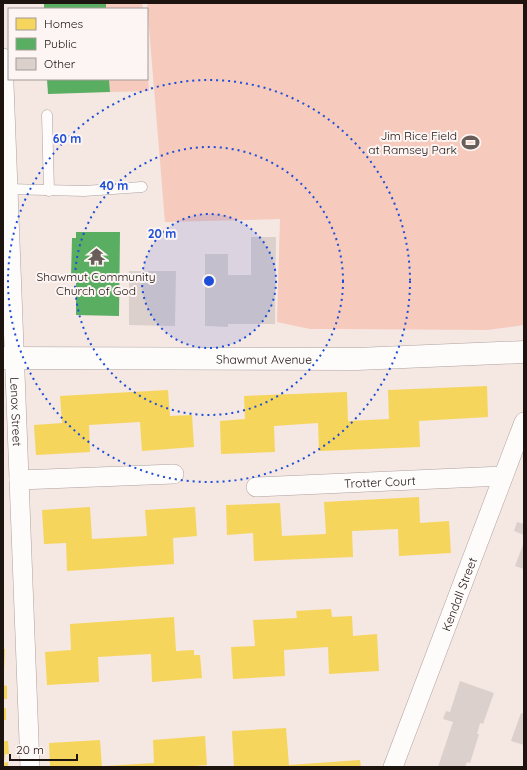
<svg xmlns="http://www.w3.org/2000/svg" width="527" height="770" viewBox="0 0 527 770" font-family="Quicksand,sans-serif">
  <style>
    .green { fill: #f6cabc }
    .homes { fill: #f6d55c }
    .public { fill: #5aae61 }
    .building { fill: #dbd0cb }
    .lines { fill: none; stroke-linecap: round; stroke-linejoin: round }
    .lane-casing { stroke: #aea29e; stroke-width: 11 }
    .street-casing { stroke: #aea29e; stroke-width: 20 }
    .secondary-casing { stroke: #aea29e; stroke-width: 23 }
    .lane { stroke: #fefbfb; stroke-width: 10 }
    .street { stroke: #fefbfb; stroke-width: 19 }
    .secondary { stroke: #fefbfb; stroke-width: 22 }
    .ring { fill: none; stroke: #1d4ed8; stroke-width: 2; stroke-dasharray: 2 4 }
    .labels { text-anchor: middle; dominant-baseline: central; stroke-width: 4; stroke-linejoin: round; paint-order: stroke }
    .poi-label { font-size: 12px; fill: #1d130f; stroke: #fcf5f3; text-anchor: end }
    .street-label { font-size: 12px; fill: #1d130f; stroke: #fcf5f3 }
    .centre { fill: #1d4ed8; stroke: #fcf5f3; stroke-width: 2 }
    .ring-label { font-size: 12px; text-anchor: middle; font-weight: bold; fill: #1d4ed8; stroke: #fcf5f3; stroke-width: 4; stroke-linejoin: round; paint-order: stroke }
  </style>
  <rect width="100%" height="100%" fill="#f5e7e2"/>
  <!-- green -->
  <g class="green">
    <polygon points="106,3 142,3 143,9 106,9"/>
    <polygon points="147,3 524,3 524,325 487,330 341,329 310,329 277,322 280,219 165,222"/>
    <polygon points="147,63 149,91 110,92 109,79 147,79"/>
  </g>
  <!-- homes -->
  <g class="homes">
    <polygon points="487,386 488,417 419,421 420,447 319,451 318,423 274,426 275,452 221,454 220,421 245,419 244,396 347,392 348,421 389,419 388,390"/>
    <polygon points="168,390 170,416 192,415 194,447 142,451 140,422 89,425 90,452 36,455 34,425 62,423 60,396"/>
    <polygon points="419,497 420,523 449,521 451,553 399,556 398,529 352,531 353,557 254,561 253,533 227,535 226,505 280,503 282,536 326,534 324,502"/>
    <polygon points="90,507 92,539 147,536 145,510 195,507 197,536 173,538 174,564 67,571 66,543 44,544 42,510"/>
    <polygon points="331,609 332,617 352,616 353,636 377,634 379,671 329,674 328,647 284,650 285,676 233,679 231,647 255,646 253,620 297,618 296,611"/>
    <polygon points="174,617 176,651 194,650 194,655 200,655 202,678 152,682 151,654 98,657 99,682 47,685 45,652 71,650 70,624"/>
    <polygon points="3,649 5,649 4,672 3,672"/>
    <polygon points="3,685 7,686 7,699 3,699"/>
    <rect x="3" y="708" width="3" height="12"/>
    <polygon points="286,728 289,765 360,760 361,767 234,767 232,731"/>
    <polygon points="205,736 207,765 182,767 105,767 105,766 154,763 153,740"/>
    <polygon points="100,740 102,767 50,767 49,743"/>
    <polygon points="3,741 8,741 9,754 5,754 4,763 8,762 8,767 3,767"/>
  </g>
  <!-- public -->
  <g class="public">
    <rect x="44" y="3" width="62" height="6"/>
    <polygon points="47,79 109,79 110,92 48,94"/>
    <polygon points="76,232 120,232 119,316 76,315 76,277 71,277 72,238 76,238"/>
  </g>
  <!-- building -->
  <g class="building">
    <polygon points="251,237 276,237 275,324 228,324 228,327 205,326 205,254 228,254 228,275 251,275"/>
    <polygon points="129,271 176,271 175,326 129,325"/>
    <polygon points="517,522 524,524 524,535 514,531"/>
    <polygon points="524,542 524,569 515,566"/>
    <polygon points="460,681 494,693 483,724 480,723 477,734 479,734 470,763 467,762 465,767 438,767 453,722 443,719 446,711 450,712"/>
    <polygon points="521,713 524,714 524,745 511,741"/>
  </g>
  <g class="lines">
    <defs>
      <g id="lane">
        <polyline points="47,115 49,191"/>
        <polyline points="8,189 84,191 142,187"/>
      </g>
      <g id="street">
        <path id="s1" d="M3,58L30,767"/>
        <polyline points="19,480 174,474"/>
        <path id="s2" d="M256,487L503,476"/>
        <path id="s3" d="M393,767L524,422"/>
      </g>
      <g id="secondary">
        <path id="s4" d="M3,358L357,359L524,352"/>
      </g>
    </defs>
    <!-- lane casing -->
    <use href="#lane" class="lane-casing"/>
    <!-- street casing -->
    <use href="#street" class="street-casing"/>
    <!-- secondary casing -->
    <use href="#secondary" class="secondary-casing"/>
    <!-- lane -->
    <use href="#lane" class="lane"/>
    <!-- street -->
    <use href="#street" class="street"/>
    <!-- secondary -->
    <use href="#secondary" class="secondary"/>
  </g>
  <!-- distance rings -->
  <circle cx="209" cy="281" r="67" fill="#1d4ed8" fill-opacity=".12"/>
  <g class="ring">
    <circle cx="209" cy="281" r="67"/>
    <circle cx="209" cy="281" r="134"/>
    <circle cx="209" cy="281" r="201"/>
  </g>
  <!-- icons -->
  <defs>
    <symbol id="stadium-bare" viewBox="-9 -9 18 18"><path d="M0-5a6.5 5 0 1 0 0 10a6.5 5 0 1 0 0-10ZM-3.5-1.8h7v3.6h-7Z" fill="#695d59" stroke="#fcf5f3" stroke-width="2.5" paint-order="stroke"/></symbol>
    <symbol id="temple-bare" viewBox="-9 -9 18 18"><path d="M0-6L5-2H3V0L6.5 2.5H4V6H1.5V3h-3V6H-4V2.5H-6.5L-3 0V-2H-5Z" fill="#695d59" stroke="#fcf5f3" stroke-width="2.5" paint-order="stroke"/></symbol>
  </defs>
  <g fill-rule="evenodd">
    <use href="#stadium-bare" x="458" y="130" width="25" height="25"/>
    <use href="#temple-bare" x="84" y="244" width="25" height="25"/>
  </g>
  <g class="labels">
    <!-- poi labels -->
    <g class="poi-label">
      <text x="457" y="135">Jim Rice Field<tspan x="457" dy="14">at Ramsey Park</tspan></text>
      <text x="96" y="276" text-anchor="middle">Shawmut Community<tspan x="96" dy="14">Church of God</tspan></text>
    </g>
    <!-- street labels -->
    <g class="street-label">
      <text stroke="none"><textPath href="#s4" startOffset="261">Shawmut Avenue</textPath></text>
      <text stroke="none"><textPath href="#s1" startOffset="354">Lenox Street</textPath></text>
      <text stroke="none"><textPath href="#s2" startOffset="124">Trotter Court</textPath></text>
      <text stroke="none"><textPath href="#s3" startOffset="185">Kendall Street</textPath></text>
    </g>
  </g>
  <circle cx="209" cy="281" r="6" class="centre"/>
  <g class="ring-label">
    <text x="67" y="143">60 m</text>
    <text x="114" y="190">40 m</text>
    <text x="162" y="238">20 m</text>
  </g>
  <!-- border -->
  <rect width="527" height="770" fill="none" stroke="#1d130f" stroke-width="8"/>
  <!-- legend -->
  <rect x="8" y="8" width="140" height="72" fill="#fcf5f3" stroke="#a39b98"/>
  <rect x="16" y="18" width="20" height="12" fill="#f6d55c" stroke="#a39b98"/>
  <text x="44" y="28" font-size="12" fill="#1d130f">Homes</text>
  <rect x="16" y="38" width="20" height="12" fill="#5aae61" stroke="#a39b98"/>
  <text x="44" y="48" font-size="12" fill="#1d130f">Public</text>
  <rect x="16" y="58" width="20" height="12" fill="#dbd0cb" stroke="#a39b98"/>
  <text x="44" y="68" font-size="12" fill="#1d130f">Other</text>
  <!-- scale -->
  <path d="M10 754v6h67v-6" fill="none" stroke="#1d130f" stroke-width="2"/>
  <text x="16" y="754" font-size="12" fill="#1d130f" stroke="#fcf5f3" stroke-width="3" paint-order="stroke">20 m</text>
</svg>
